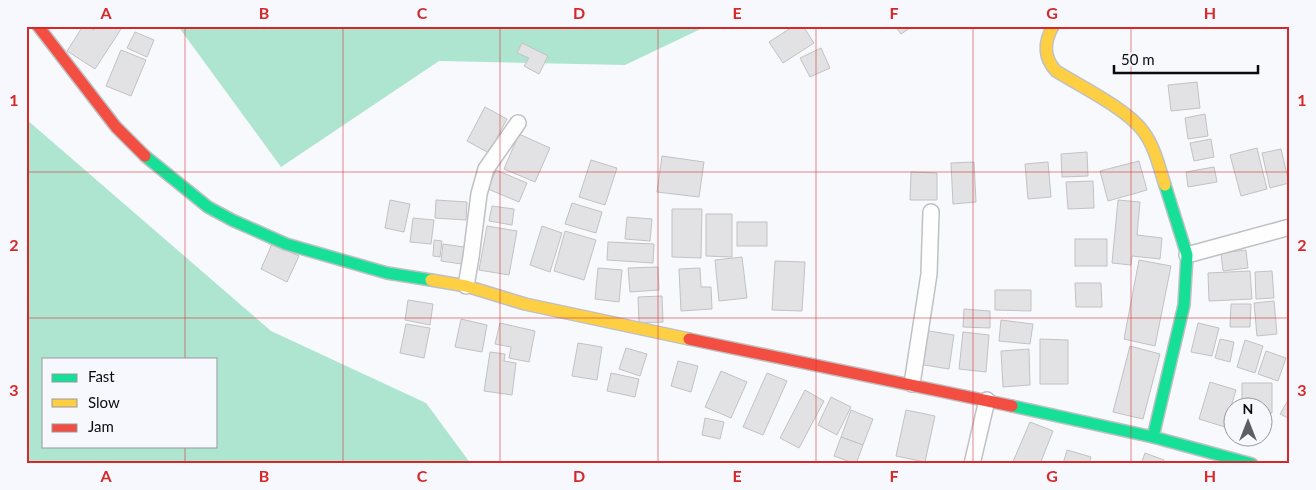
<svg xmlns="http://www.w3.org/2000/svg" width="1316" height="490" viewBox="0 0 1316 490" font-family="Lato,sans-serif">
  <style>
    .forest { fill: #aee5d0; fill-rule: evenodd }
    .building { fill: #e2e1e3; stroke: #c3c1c4 }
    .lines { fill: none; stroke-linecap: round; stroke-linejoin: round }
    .street-casing { stroke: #bfc0c3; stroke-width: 18 }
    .fast-casing { stroke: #bfc0c3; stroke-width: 14 }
    .slow-casing { stroke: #bfc0c3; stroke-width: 14 }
    .jam-casing { stroke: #bfc0c3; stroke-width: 14 }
    .street { stroke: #fefeff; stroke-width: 15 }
    .fast { stroke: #16e098; stroke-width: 11 }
    .slow { stroke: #ffcf43; stroke-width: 11 }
    .jam { stroke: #f24e42; stroke-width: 11 }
    .grid { fill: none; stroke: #d62828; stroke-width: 1; stroke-opacity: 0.55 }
    .neatline { fill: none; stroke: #d62828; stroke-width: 2 }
    .grid-label { font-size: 16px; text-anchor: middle; font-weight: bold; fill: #d62828 }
  </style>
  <rect width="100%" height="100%" fill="#f7f9fc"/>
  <!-- forest -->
  <g class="forest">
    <polygon points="178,26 707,26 625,65 439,61 281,167"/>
    <path d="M26,119L271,331L426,403L471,464H26ZM44,359H216V446H44Z"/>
  </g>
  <!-- building -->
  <g class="building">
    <polygon points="83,26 87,26 94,30 96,26 117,26 121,29 95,69 67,51"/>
    <polygon points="794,26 803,26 814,43 783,63 769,42"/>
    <rect x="844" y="26" width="24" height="1"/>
    <polygon points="895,26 913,26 901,34"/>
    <polygon points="135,32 154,40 147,57 127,48"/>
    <polygon points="522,43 548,56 539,74 524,66 529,58 517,53"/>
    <polygon points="821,48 830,68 810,77 800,58"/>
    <polygon points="121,50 146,60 131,96 106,86"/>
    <polygon points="1197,82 1200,108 1171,111 1168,85"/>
    <polygon points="485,107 507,119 489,153 467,141"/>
    <polygon points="1205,114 1208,136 1188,139 1185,118"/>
    <polygon points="519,134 550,148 535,182 504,169"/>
    <polygon points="1211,139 1214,157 1194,161 1190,143"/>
    <polygon points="1257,148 1267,189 1241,196 1230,155"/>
    <polygon points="1281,149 1289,183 1270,188 1262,153"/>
    <polygon points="1087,152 1088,176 1062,177 1061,154"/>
    <polygon points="662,156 704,162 699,197 657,192"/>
    <polygon points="591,160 617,168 605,205 579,197"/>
    <polygon points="1139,161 1147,190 1108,201 1100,171"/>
    <polygon points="974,162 976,202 953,204 951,163"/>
    <polygon points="1048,162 1051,197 1028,199 1025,164"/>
    <polygon points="1214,167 1217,182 1188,187 1186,172"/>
    <polygon points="496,170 527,183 519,202 488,189"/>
    <polygon points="911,172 937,173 937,200 910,200"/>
    <polygon points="1093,181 1094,208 1068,209 1066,182"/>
    <polygon points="390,200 410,204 404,232 385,228"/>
    <polygon points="436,200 467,202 466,220 435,218"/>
    <polygon points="1118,200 1140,202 1137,235 1162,238 1160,259 1132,256 1131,265 1112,263"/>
    <polygon points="572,203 602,212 596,233 565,224"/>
    <polygon points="492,206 514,209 512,225 489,221"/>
    <polygon points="672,209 702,209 701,258 672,257"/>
    <polygon points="706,214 732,214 732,257 706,256"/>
    <polygon points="627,217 652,219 650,241 625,239"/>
    <polygon points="413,218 434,220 431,244 410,242"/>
    <rect x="737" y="222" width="30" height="24"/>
    <polygon points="487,226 517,231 509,275 479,270"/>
    <polygon points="542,226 562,233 550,272 530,265"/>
    <polygon points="565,231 596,240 584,280 554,271"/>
    <rect x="1075" y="239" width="32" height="27"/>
    <polygon points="434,240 442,241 440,257 433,256"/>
    <polygon points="608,242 654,244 653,263 607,260"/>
    <polygon points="272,244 299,256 287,282 261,269"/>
    <polygon points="443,244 464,247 462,264 441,261"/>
    <polygon points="1246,250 1248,268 1223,271 1221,253"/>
    <polygon points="742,257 747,298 719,301 715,260"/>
    <polygon points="1139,260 1171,266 1155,346 1124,339"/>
    <polygon points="775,261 805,262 802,311 772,310"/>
    <polygon points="658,267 659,290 630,292 628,268"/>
    <polygon points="598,268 622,270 619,302 595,299"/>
    <polygon points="700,268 701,287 711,287 712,309 681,311 679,269"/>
    <polygon points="1250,271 1252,299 1209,301 1208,273"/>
    <polygon points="1272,271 1274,298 1256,299 1255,272"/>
    <polygon points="1075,283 1101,283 1102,307 1076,307"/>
    <polygon points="995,290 1031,290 1031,311 995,310"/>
    <polygon points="662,296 663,322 639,323 638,297"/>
    <polygon points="408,300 433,304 430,325 405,320"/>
    <polygon points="1274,301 1277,334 1257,336 1254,303"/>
    <polygon points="1231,304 1251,304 1250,327 1230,327"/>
    <polygon points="964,309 990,311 990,328 963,327"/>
    <polygon points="461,319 487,325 482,352 455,347"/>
    <polygon points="1001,320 1033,324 1030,344 999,341"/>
    <polygon points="500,323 535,331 529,362 509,358 511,347 495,344"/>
    <polygon points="1198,323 1219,328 1212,356 1191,352"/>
    <polygon points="406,324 430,328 424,358 400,353"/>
    <polygon points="923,330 954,335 949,369 918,364"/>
    <polygon points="963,332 989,335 986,372 959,369"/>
    <polygon points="1040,339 1068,340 1068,384 1040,384"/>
    <polygon points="1220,339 1234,342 1230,362 1215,358"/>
    <polygon points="1245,340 1263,346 1255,373 1237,367"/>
    <polygon points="578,343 602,347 597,380 572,376"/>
    <polygon points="1130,346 1160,354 1143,419 1113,412"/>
    <polygon points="626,348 647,354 640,376 619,369"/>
    <polygon points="1029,349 1030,385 1003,387 1001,351"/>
    <polygon points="1266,351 1286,358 1278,381 1258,374"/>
    <polygon points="490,352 505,354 504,361 516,363 512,395 484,391"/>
    <polygon points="678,361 698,366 691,392 671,386"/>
    <polygon points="721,371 747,382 731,418 705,407"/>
    <polygon points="611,373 639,379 635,397 607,391"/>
    <polygon points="767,373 787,381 763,435 743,427"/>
    <polygon points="1210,382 1236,390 1225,427 1199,419"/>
    <polygon points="1242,383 1272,383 1272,413 1264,413 1264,408 1242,408"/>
    <polygon points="805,390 824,401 799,448 780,438"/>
    <polygon points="831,397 851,407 837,435 818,425"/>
    <polygon points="1290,397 1290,419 1280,414"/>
    <polygon points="851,410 873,419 863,445 841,437"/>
    <polygon points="906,410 935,416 925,462 896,456"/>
    <polygon points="705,418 724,422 720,439 702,435"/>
    <polygon points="1030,422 1053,431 1040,464 1012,464"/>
    <polygon points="841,437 863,445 856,464 834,456"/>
    <polygon points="1067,450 1091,457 1089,464 1063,464"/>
    <polygon points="1145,453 1164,460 1163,464 1141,464"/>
  </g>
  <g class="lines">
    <defs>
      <g id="street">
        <polyline points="1187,255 1290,227"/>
        <polyline points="466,286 471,257 479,194 486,169 518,123"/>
        <polyline points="912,384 929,274 931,212"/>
        <polyline points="972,464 987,400"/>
      </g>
      <g id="fast">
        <polyline points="145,156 208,207 232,220 286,244 387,273 431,280"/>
        <polyline points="1165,185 1187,255 1184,305 1153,437 1252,464"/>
        <polyline points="1012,406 1153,437"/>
      </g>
      <g id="slow">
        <path d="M1053,26C1044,42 1043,57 1056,71C1080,86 1127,109 1143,131C1155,147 1159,167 1165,185"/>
        <polyline points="431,280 466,286 525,304 689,339"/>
      </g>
      <g id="jam">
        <polyline points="38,26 116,127 145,156"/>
        <polyline points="689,339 1012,406"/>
      </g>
    </defs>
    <!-- street casing -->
    <use href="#street" class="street-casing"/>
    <!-- fast casing -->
    <use href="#fast" class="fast-casing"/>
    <!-- slow casing -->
    <use href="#slow" class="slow-casing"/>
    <!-- jam casing -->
    <use href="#jam" class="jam-casing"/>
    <!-- street -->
    <use href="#street" class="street"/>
    <!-- fast -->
    <use href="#fast" class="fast"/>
    <!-- slow -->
    <use href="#slow" class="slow"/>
    <!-- jam -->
    <use href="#jam" class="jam"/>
  </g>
  <!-- grid -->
  <path class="grid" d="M185,26V359M343,26V464M500,26V464M658,26V464M816,26V464M973,26V464M1131,26V464M26,172H1290M26,318H1290M185,446V464"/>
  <!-- border -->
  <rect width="1316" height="490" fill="none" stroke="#f6f8fd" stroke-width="55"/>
  <!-- legend -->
  <rect x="42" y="358" width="175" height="90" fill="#f6f8fd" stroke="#98999e"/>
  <rect x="52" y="374" width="25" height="8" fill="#16e098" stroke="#98999e"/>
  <text x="88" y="382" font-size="15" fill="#0a0b0f">Fast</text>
  <rect x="52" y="399" width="25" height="8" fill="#ffcf43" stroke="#98999e"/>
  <text x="88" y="408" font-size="15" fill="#0a0b0f">Slow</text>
  <rect x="52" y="424" width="25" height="8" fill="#f24e42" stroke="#98999e"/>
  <text x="88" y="432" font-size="15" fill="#0a0b0f">Jam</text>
  <!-- north arrow -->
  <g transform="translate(1248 422)"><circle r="24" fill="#f6f8fd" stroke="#98999e"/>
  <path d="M0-4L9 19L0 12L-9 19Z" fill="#5d5e62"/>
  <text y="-8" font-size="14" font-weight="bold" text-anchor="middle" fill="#0a0b0f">N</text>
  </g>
  <!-- scale -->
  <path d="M1114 65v8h144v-8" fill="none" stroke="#0a0b0f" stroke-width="2.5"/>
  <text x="1121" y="65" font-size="15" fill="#0a0b0f" stroke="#f6f8fd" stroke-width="4" paint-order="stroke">50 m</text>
  <rect x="28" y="28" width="1260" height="434" class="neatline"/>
  <g class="grid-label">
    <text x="106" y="19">A</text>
    <text x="264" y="19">B</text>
    <text x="422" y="19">C</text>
    <text x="579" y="19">D</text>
    <text x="737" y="19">E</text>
    <text x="894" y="19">F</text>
    <text x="1052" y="19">G</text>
    <text x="1210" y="19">H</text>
    <text x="14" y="106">1</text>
    <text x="1302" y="106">1</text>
    <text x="14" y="251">2</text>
    <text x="1302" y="251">2</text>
    <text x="14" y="396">3</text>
    <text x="1302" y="396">3</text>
    <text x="106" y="482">A</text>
    <text x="264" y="482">B</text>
    <text x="422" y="482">C</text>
    <text x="579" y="482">D</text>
    <text x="737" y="482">E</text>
    <text x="894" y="482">F</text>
    <text x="1052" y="482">G</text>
    <text x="1210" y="482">H</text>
  </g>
</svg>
